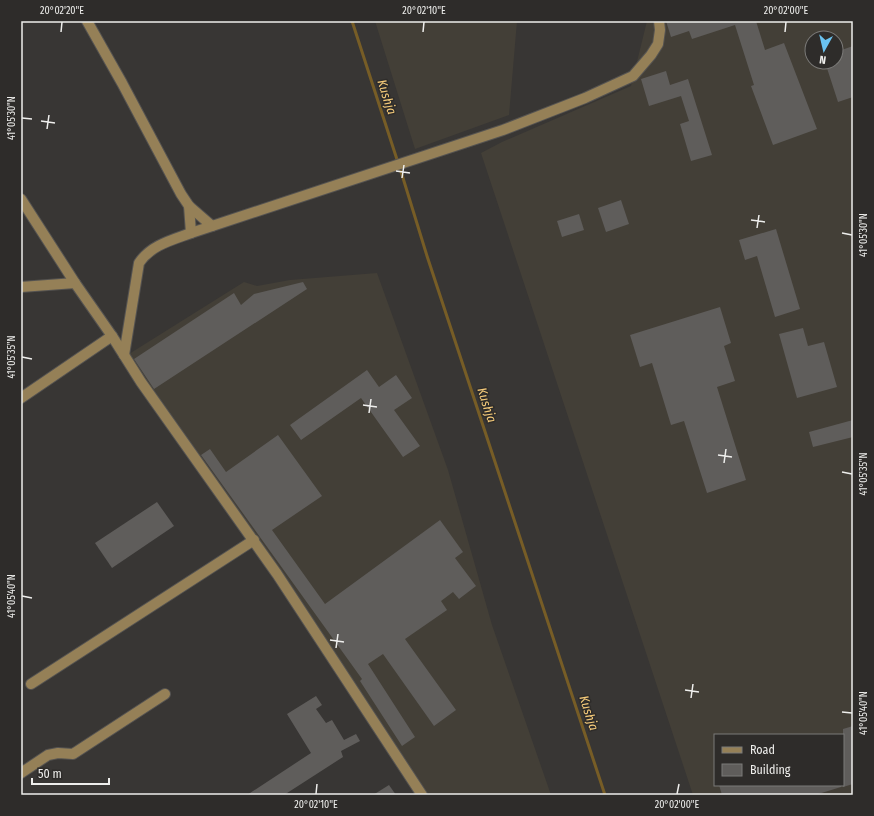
<svg xmlns="http://www.w3.org/2000/svg" width="874" height="816" viewBox="0 0 874 816" font-family="'Fira Sans Condensed',sans-serif">
  <style>
    .built { fill: #433f37; fill-rule: evenodd }
    .lines { fill: none; stroke-linecap: round; stroke-linejoin: round }
    .stream { stroke: #775d26; stroke-width: 3 }
    .building { fill: #5f5d5b }
    .minor-casing { stroke: #555351; stroke-width: 12 }
    .minor { stroke: #958057; stroke-width: 10 }
    .ticks { fill: none; stroke: #eeeeec; stroke-width: 1.5 }
    .labels { text-anchor: middle; dominant-baseline: central; stroke-width: 3; stroke-linejoin: round; paint-order: stroke }
    .water-label { font-size: 13px; font-style: italic; fill: #f4ca7a; stroke: #2e2c2a }
    .neatline { fill: none; stroke: #eeeeec; stroke-width: 1.5 }
    .ticks-label { font-size: 10px; text-anchor: middle; fill: #eeeeec }
  </style>
  <rect width="100%" height="100%" fill="#383634"/>
  <!-- built -->
  <g class="built">
    <polygon points="375,21 517,21 509,115 415,149"/>
    <path d="M647,21H853V795H693L481,153L502,142L631,86ZM812,38H836V62H812ZM715,735H843V785H715Z"/>
    <polygon points="377,273 448,470 492,625 551,795 424,795 138,374 129,354 244,282 257,286 290,280"/>
  </g>
  <g class="lines">
    <!-- stream -->
    <polyline class="stream" points="352,21 403,178 427,256 605,795"/>
  </g>
  <!-- building -->
  <g class="building">
    <polygon points="666,21 756,21 765,50 784,43 817,129 773,145 751,86 754,85 735,25 692,39 689,31 671,37"/>
    <polygon points="853,46 853,97 838,102 825,62 836,62 836,52"/>
    <polygon points="666,71 670,85 688,79 712,155 691,161 680,124 689,121 681,96 649,106 641,79"/>
    <polygon points="621,200 629,224 606,232 598,208"/>
    <polygon points="579,214 584,230 562,237 557,221"/>
    <polygon points="776,229 800,309 775,317 757,256 745,260 739,240"/>
    <polygon points="303,282 307,289 154,389 134,359 234,293 241,305 254,294"/>
    <polygon points="720,307 731,343 724,346 735,381 717,387 746,480 707,493 684,421 671,425 652,363 640,367 630,335"/>
    <polygon points="803,328 808,346 824,342 837,387 797,398 779,334"/>
    <polygon points="367,370 379,387 396,375 412,398 394,410 420,446 403,457 361,398 301,440 290,425"/>
    <polygon points="853,420 853,437 813,447 809,432"/>
    <polygon points="278,435 322,496 272,530 325,604 440,520 463,552 455,558 476,586 459,599 453,592 441,601 447,610 405,639 456,710 434,726 383,654 368,664 415,737 402,746 360,681 362,679 201,455 210,449 226,472"/>
    <polygon points="157,502 174,526 112,568 95,543"/>
    <polygon points="316,696 322,705 316,709 326,723 332,720 344,740 356,734 360,741 341,751 343,757 284,795 247,795 311,753 287,714"/>
    <polygon points="853,726 853,784 843,787 843,729"/>
    <polygon points="389,785 396,795 373,795"/>
    <polygon points="719,785 841,785 841,787 815,795 722,795"/>
  </g>
  <g class="lines">
    <defs>
      <g id="minor">
        <polyline points="87,21 122,83 181,194 189,206 191,233"/>
        <polyline points="21,199 75,283 112,336 141,382 277,574 422,795"/>
        <polyline points="189,206 212,226"/>
        <polyline points="21,287 75,283"/>
        <path d="M124,355L139,263C151,245 172,240 191,233L503,130L585,98L633,76L651,55L658,44L660,30L659,21"/>
        <polyline points="21,398 112,336"/>
        <polyline points="31,684 254,540"/>
        <polyline points="21,773 48,755 58,753 73,754 165,694"/>
      </g>
    </defs>
    <!-- minor casing -->
    <use href="#minor" class="minor-casing"/>
    <!-- minor -->
    <use href="#minor" class="minor"/>
  </g>
  <!-- ticks -->
  <path class="ticks" d="M61,32L62,22M423,32L424,22M785,32L786,22M22,118L32,119M41,121L55,123M47,129L49,115M396,171L410,173M402,178L404,165M751,220L765,222M757,228L759,215M842,233L852,235M22,357L32,359M363,405L377,407M369,413L371,399M718,455L732,457M724,463L726,449M842,472L852,474M22,596L32,598M330,640L344,642M336,648L338,634M685,690L699,692M691,698L693,684M842,712L852,713M316,794L317,784M677,794L679,784"/>
  <g class="labels">
    <!-- water labels -->
    <g class="water-label">
      <text transform="translate(387 97) rotate(72)">Kushja</text>
      <text transform="translate(487 405) rotate(72)">Kushja</text>
      <text transform="translate(589 713) rotate(72)">Kushja</text>
    </g>
  </g>
  <!-- border -->
  <rect width="874" height="816" fill="none" stroke="#2e2c2a" stroke-width="44"/>
  <!-- legend -->
  <rect x="714" y="734" width="130" height="52" fill="#2e2c2a" stroke="#7b7a78"/>
  <rect x="722" y="747" width="20" height="6" fill="#958057" stroke="#7b7a78"/>
  <text x="750" y="754" font-size="12" fill="#eeeeec">Road</text>
  <rect x="722" y="764" width="20" height="12" fill="#5f5d5b" stroke="#7b7a78"/>
  <text x="750" y="774" font-size="12" fill="#eeeeec">Building</text>
  <!-- north arrow -->
  <g transform="translate(824 50) rotate(188)"><circle r="19" fill="#2e2c2a" stroke="#7b7a78"/>
  <path d="M0-3L7 15L0 10L-7 15Z" fill="#6ac3f1"/>
  <text y="-6" font-size="11" font-weight="bold" text-anchor="middle" fill="#eeeeec">N</text>
  </g>
  <!-- scale -->
  <path d="M32 778v6h77v-6" fill="none" stroke="#eeeeec" stroke-width="2"/>
  <text x="38" y="778" font-size="12" fill="#eeeeec" stroke="#2e2c2a" stroke-width="3" paint-order="stroke">50 m</text>
  <rect x="22" y="22" width="830" height="772" class="neatline"/>
  <g class="ticks-label">
    <text x="62" y="14">20°02'20"E</text>
    <text x="424" y="14">20°02'10"E</text>
    <text x="786" y="14">20°02'00"E</text>
    <text transform="translate(11 118) rotate(-90)" y="4">41°05'30"N</text>
    <text transform="translate(863 235) rotate(-90)" y="4">41°05'30"N</text>
    <text transform="translate(11 357) rotate(-90)" y="4">41°05'35"N</text>
    <text transform="translate(863 474) rotate(-90)" y="4">41°05'35"N</text>
    <text transform="translate(11 596) rotate(-90)" y="4">41°05'40"N</text>
    <text transform="translate(863 713) rotate(-90)" y="4">41°05'40"N</text>
    <text x="316" y="808">20°02'10"E</text>
    <text x="677" y="808">20°02'00"E</text>
  </g>
</svg>
